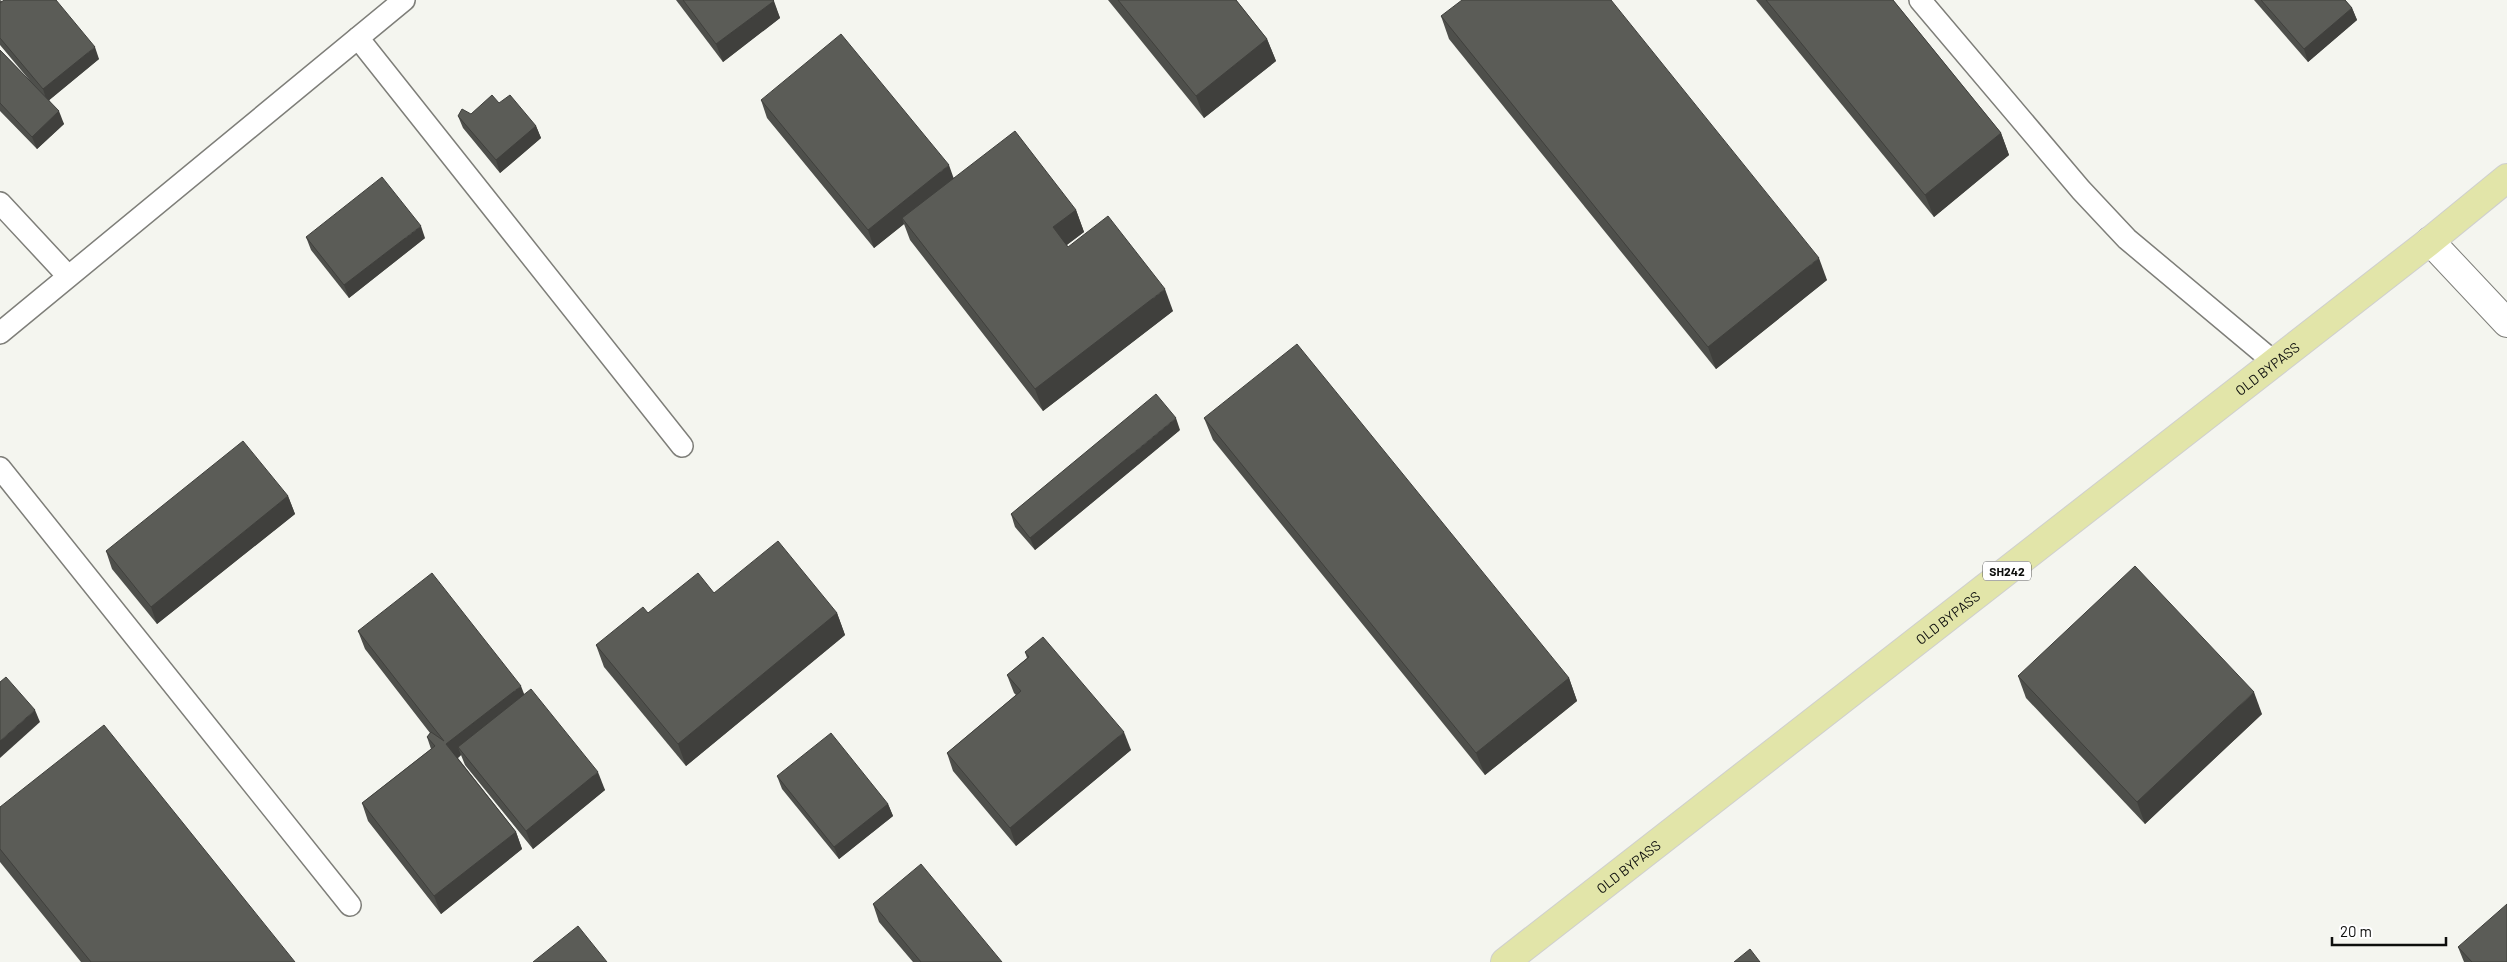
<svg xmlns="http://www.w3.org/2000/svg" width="2507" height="962" viewBox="0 0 2507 962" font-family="Barlow,sans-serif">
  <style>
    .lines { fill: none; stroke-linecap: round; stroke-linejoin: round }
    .lane-casing { stroke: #7e7e79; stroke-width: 24 }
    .street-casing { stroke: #7e7e79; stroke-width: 30 }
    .primary-casing { stroke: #cfcfce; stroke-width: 30 }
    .lane { stroke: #fff; stroke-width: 21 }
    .street { stroke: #fff; stroke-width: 28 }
    .primary { stroke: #e2e5a9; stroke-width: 28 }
    .wall { fill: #4e4f4b }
    .shaded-wall { fill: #40403d }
    .building { fill: #5b5c57; stroke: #40403d }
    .labels { text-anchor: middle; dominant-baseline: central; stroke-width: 5; stroke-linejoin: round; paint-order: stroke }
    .shield { fill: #fff; stroke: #565655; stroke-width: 1 }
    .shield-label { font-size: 12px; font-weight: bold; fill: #0d0e0c }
    .street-label { font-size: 14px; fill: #0d0e0c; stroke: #fff }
  </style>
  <rect width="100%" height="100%" fill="#f4f5ef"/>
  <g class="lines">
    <defs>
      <g id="lane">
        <polyline points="1920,0 2081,190 2127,239 2274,362"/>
        <polyline points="358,38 682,446"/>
        <polyline points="0,203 68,276"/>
        <polyline points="0,333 404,0"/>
        <polyline points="0,468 350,905"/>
      </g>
      <polyline id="street" points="2430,241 2507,323"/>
      <g id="primary">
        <path id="s1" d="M1505,962L2430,241L2507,178"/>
      </g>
    </defs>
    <!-- lane casing -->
    <use href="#lane" class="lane-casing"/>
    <!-- street casing -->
    <use href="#street" class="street-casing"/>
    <!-- primary casing -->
    <use href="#primary" class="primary-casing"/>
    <!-- lane -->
    <use href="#lane" class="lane"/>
    <!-- street -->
    <use href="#street" class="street"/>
    <!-- primary -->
    <use href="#primary" class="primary"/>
  </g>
  <!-- wall -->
  <g class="wall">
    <polygon points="0,0 99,59 49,100 64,124 37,149 0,111 0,50 31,82 0,45"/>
    <polygon points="676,0 773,0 780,18 723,62"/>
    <polygon points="1108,0 1236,0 1267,39 1276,61 1204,118"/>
    <polygon points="1756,0 1893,0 2001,133 2009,155 1934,217"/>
    <polygon points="2254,0 2345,0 2352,8 2357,20 2308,62"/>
    <polygon points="1441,16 1827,280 1716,369 1449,39"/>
    <polygon points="761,100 954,178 1076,210 1084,232 1067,245 1068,247 1173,311 1043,411 910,240 904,224 874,248 767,118"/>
    <polygon points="499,103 536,126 541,138 500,173 463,128 458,116 471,114"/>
    <polygon points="306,237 425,238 349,298 311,250"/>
    <polygon points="1204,418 1569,678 1577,701 1485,775 1213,440"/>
    <polygon points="1180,430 1035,550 1015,527 1011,514"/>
    <polygon points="288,496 295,514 157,624 112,569 106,551"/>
    <polygon points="714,593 837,613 845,635 686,766 604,667 596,645 648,613"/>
    <polygon points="358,631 524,695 605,790 533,849 465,765 461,755 458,758 516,832 522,849 441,914 368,821 362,803 431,749 427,737 430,733 365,649"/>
    <polygon points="1025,652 1131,750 1016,846 953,771 947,753 1016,695 1014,693 1007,675 1027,658"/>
    <polygon points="2018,676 2262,714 2145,824 2026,698"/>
    <polygon points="777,776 888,804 893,816 839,859 782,789"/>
    <polygon points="0,807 295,962 81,962 0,862"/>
    <polygon points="873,904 1002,962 913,962 879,922"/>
    <polygon points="2458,947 2507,962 2464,962"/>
  </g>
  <!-- shaded-wall -->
  <g class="shaded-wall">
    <polygon points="774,1 780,18 723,62 716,44"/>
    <polygon points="2352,8 2357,20 2308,62 2304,49"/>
    <polygon points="1267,39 1276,61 1204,118 1196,96"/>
    <polygon points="95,47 99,59 47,102 43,89"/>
    <polygon points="59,111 64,124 37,149 32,137"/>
    <polygon points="536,126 541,138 500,173 496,160"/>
    <polygon points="2001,133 2009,155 1934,217 1925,195"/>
    <polygon points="949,165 955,182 902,218 904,224 874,248 868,230"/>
    <polygon points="1076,210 1084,232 1061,249 1053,227"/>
    <polygon points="421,226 425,238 349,298 344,285"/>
    <polygon points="1819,258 1827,280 1716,369 1708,347"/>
    <polygon points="1165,289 1173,311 1043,411 1035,389"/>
    <polygon points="1176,418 1180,430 1035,550 1030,538"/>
    <polygon points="288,496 295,514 157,624 151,607"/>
    <polygon points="837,613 845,635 686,766 678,744"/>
    <polygon points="1569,678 1577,701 1485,775 1476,753"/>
    <polygon points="521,686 528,704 458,747 461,755 453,762 446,744"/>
    <polygon points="2254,692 2262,714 2145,824 2137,802"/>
    <polygon points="35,710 40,722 0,758 0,741"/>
    <polygon points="1124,732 1131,750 1016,846 1010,828"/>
    <polygon points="598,772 605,790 533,849 526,831"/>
    <polygon points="888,804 893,816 839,859 834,847"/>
    <polygon points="516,832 522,849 441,914 434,896"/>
  </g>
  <!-- building -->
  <g class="building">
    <polygon points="4,0 56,0 95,47 43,89 0,38 0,3"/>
    <polygon points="683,0 773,0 774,1 716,44"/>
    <polygon points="1118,0 1236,0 1267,39 1196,96"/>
    <polygon points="1462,0 1611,0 1819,258 1708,347 1441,16"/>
    <polygon points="1766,0 1893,0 2001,133 1925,195"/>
    <polygon points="2261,0 2345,0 2352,8 2304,49"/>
    <polygon points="841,34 949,165 868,230 761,100"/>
    <polygon points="0,50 59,111 32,137 0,103"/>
    <polygon points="492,95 499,103 510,95 536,126 496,160 458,116 462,109 471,114"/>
    <polygon points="1015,131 1076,210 1053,227 1068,247 1108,216 1165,289 1035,389 902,218"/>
    <polygon points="382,177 421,226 344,285 306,237"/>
    <polygon points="1297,344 1569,678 1476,753 1204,418"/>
    <polygon points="1156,394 1176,418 1030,538 1011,514"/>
    <polygon points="243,441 288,496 151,607 106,551"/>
    <polygon points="778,541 837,613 678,744 596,645 643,607 648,613 698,573 714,593"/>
    <polygon points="2135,566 2254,692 2137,802 2018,676"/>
    <polygon points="432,573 521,686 446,744 516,832 434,896 362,803 435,746 427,737 431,732 444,741 358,631"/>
    <polygon points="1043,637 1124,732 1010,828 947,753 1021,691 1007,675 1029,657 1025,652"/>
    <polygon points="6,677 35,710 0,741 0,682"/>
    <polygon points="531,689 598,772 526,831 458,747"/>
    <polygon points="104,725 295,962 91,962 0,849 0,807"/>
    <polygon points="831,733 888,804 834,847 777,776"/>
    <polygon points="921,864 1002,962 921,962 873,904"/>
    <polygon points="2507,904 2507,962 2472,962 2458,947"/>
    <polygon points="578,926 607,962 533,962"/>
    <polygon points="1750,949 1760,962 1734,962"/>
  </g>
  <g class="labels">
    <!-- shield labels -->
    <rect class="shield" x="1983" y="561.5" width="48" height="19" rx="4"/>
    <g class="shield-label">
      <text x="2007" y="571">SH242</text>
    </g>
    <!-- street labels -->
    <g class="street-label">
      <text stroke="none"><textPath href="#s1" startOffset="966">OLD BYPASS</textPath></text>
      <text stroke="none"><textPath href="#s1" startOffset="561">OLD BYPASS</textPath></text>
      <text stroke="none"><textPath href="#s1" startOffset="156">OLD BYPASS</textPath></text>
    </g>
  </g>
  <!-- scale -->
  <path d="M2332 937v8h114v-8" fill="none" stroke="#0d0e0c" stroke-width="2.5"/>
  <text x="2340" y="937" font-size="15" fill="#0d0e0c" stroke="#ffffff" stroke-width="4" paint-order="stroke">20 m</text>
</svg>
